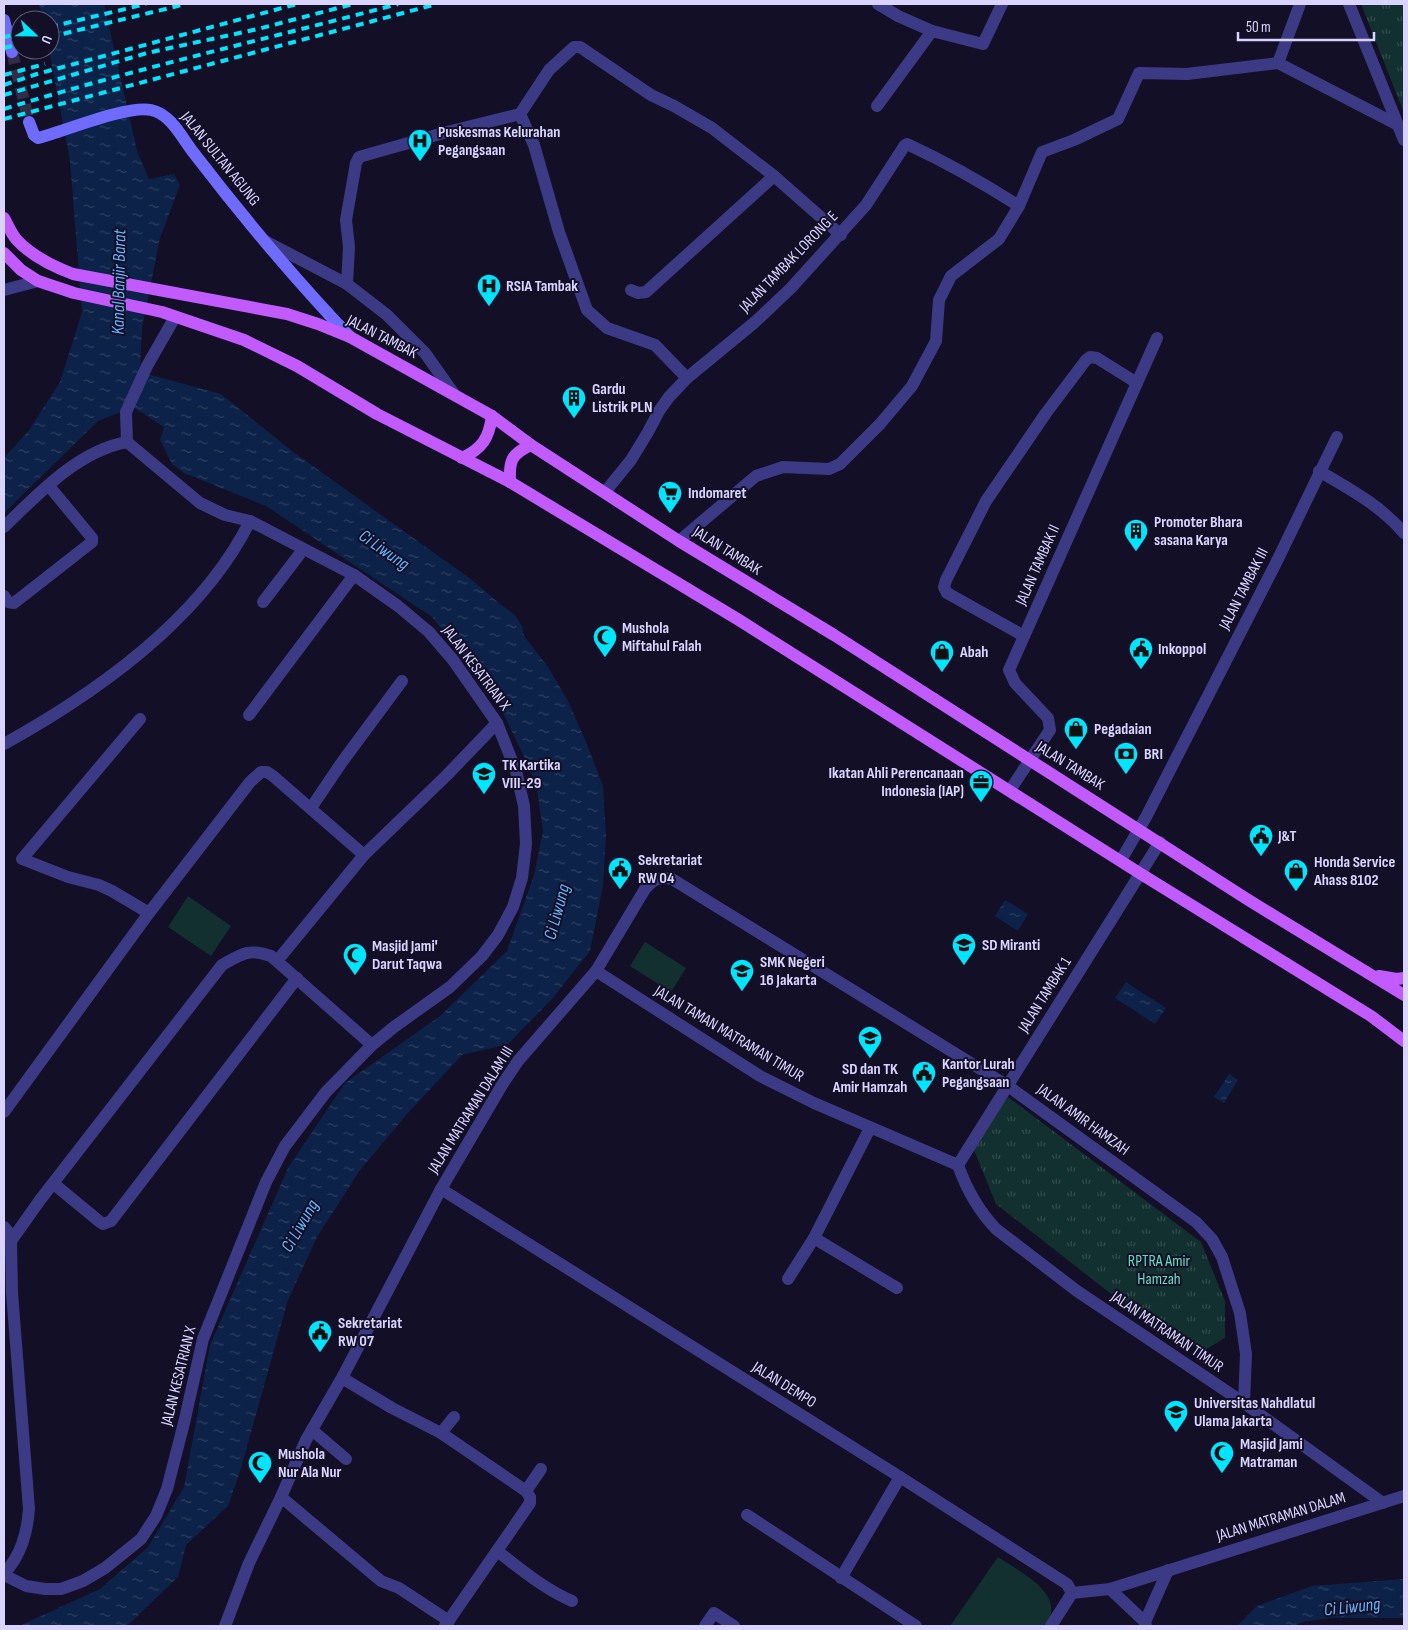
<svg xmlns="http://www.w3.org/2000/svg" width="1408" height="1630" viewBox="0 0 1408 1630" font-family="'Sofia Sans Condensed',sans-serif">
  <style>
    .grass { fill: #12302f }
    .park { fill: url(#park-tufts) }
    .water { fill: url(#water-ripples) }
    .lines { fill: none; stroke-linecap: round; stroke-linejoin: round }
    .secondary-tunnel { stroke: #312d47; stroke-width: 12; stroke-dasharray: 12 6; stroke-linecap: butt }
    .minor { stroke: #3d3a85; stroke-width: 12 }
    .tertiary { stroke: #3d3a85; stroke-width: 12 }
    .secondary { stroke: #6f6bff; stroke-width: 12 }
    .primary { stroke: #c25bff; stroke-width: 12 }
    .rail { stroke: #00e5ff; stroke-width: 4; stroke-dasharray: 8 6; stroke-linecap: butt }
    .labels { text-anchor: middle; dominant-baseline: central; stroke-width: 4; stroke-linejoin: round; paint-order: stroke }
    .poi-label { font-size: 16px; font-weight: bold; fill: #d9d4ff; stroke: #130f26; text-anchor: start }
    .street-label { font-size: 16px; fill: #d9d4ff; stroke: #130f26 }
    .park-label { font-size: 16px; fill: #5fe0c0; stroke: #130f26 }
    .water-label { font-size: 18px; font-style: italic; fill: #62b6ff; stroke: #130f26 }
  </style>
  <defs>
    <pattern id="park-tufts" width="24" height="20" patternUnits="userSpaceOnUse" patternTransform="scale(1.25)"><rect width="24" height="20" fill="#12302f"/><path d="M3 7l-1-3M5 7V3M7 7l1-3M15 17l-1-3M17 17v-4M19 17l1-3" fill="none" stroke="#344d4e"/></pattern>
    <pattern id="water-ripples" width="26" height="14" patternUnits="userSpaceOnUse" patternTransform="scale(1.25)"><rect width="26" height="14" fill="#0c2248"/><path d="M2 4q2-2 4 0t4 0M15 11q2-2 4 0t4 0" fill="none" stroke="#2f4163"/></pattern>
  </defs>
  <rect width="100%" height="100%" fill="#130f26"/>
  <!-- grass -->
  <g class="grass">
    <polygon points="188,896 231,926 211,956 168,927"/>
    <polygon points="645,942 686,968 671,992 630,966"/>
    <path d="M998,1557C1020,1572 1069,1595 1045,1626H950Z"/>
  </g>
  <!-- park -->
  <g class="park">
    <polygon points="1361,4 1404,4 1404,113"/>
    <polygon points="1008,1097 1201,1242 1225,1301 1225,1338 1203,1351 1142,1318 996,1204 972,1145"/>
  </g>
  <!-- water -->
  <g class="water">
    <polygon points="39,4 104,4 137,151 149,179 174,174 180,185 160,238 142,328 140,372 221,394 296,454 472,580 500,604 515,615 522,626 524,636 548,667 568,701 586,742 603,786 606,836 603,885 590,951 552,999 508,1044 462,1055 408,1113 360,1170 317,1237 288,1300 241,1468 228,1506 186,1545 178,1577 127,1626 19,1626 100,1589 148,1547 184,1487 210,1345 288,1168 345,1083 440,1016 507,951 534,875 543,831 536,782 494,694 432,617 266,506 184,473 172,464 160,440 164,427 133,407 98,421 4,513 4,458 29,430 60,382 82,312 70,161 49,50 50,50 50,20 43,20"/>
    <polygon points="1005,900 1028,914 1018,931 995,916"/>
    <polygon points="1126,982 1166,1008 1155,1024 1115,998"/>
    <polygon points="1229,1074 1238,1080 1224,1103 1214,1097"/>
    <polygon points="1404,1579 1404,1618 1330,1618 1302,1622 1294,1626 1237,1626 1257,1606 1312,1586"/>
  </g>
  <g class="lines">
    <!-- secondary-tunnel -->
    <polyline class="secondary-tunnel" points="12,52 29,122"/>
    <!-- minor -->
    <g class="minor">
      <polyline points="878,4 898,16 932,31"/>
      <polyline points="1349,4 1404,140"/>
      <polyline points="1278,63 1300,4"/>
      <polyline points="877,106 932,31 983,44 1002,4"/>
      <polyline points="520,114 549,70 574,47 580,47 651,95 674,106 712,128 774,176 841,235"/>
      <polyline points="265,241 347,284 387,315 425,353 454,394"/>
      <polyline points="347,284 349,247 346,220 356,163 359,157 447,132 520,114 534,145 559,232 587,310 607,328 655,345 687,378"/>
      <polyline points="631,290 638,293 646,292 774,176"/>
      <polyline points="127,442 126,412 147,366 175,317"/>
      <path d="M1319,471C1350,489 1381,506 1404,533"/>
      <path d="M605,492L631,460L648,432L659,411L669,397L687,378L755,322L791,288L866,205L905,145L907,144C946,162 983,183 1019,206"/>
      <path d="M4,527C39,493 78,451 127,442"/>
      <polyline points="679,541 756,476 783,467 829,469 840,464 880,424 912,386 936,341 939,300 951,276 999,239 1019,206 1042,152 1074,140 1118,119 1139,73 1187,74 1278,63 1398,125"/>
      <polyline points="4,596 8,602 14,603 92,542 92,538 49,486"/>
      <polyline points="263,602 299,555"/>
      <polyline points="1024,636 947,593 944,587 946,580 986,501 1046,413 1086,360 1090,357 1097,358 1137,383"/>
      <polyline points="249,715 354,575"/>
      <polyline points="140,719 22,859 68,877 99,885 112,891 149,913"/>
      <path d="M4,744C96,693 202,618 250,521"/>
      <polyline points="1010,790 1050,730 1048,718 1015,683 1009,670 1157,338"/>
      <polyline points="311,808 342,762 402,681"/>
      <polyline points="1121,860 1146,817 1277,561 1337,437"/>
      <polyline points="277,961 364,855 446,776 497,723"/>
      <polyline points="596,971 760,1076 814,1103 958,1165"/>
      <polyline points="4,1112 149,913 250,782 261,772 267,772 273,776 364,855"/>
      <path d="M958,1165C966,1188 979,1211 996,1229L1077,1291L1244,1403L1383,1503"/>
      <polyline points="958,1165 1160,842"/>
      <polyline points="54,1184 100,1222 103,1224 111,1221 297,978"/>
      <polyline points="441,1189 900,1477 1067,1584 1072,1593"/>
      <path d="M4,1227L10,1234L11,1241L12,1293L29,1509C27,1534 21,1555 4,1574"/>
      <polyline points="814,1238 897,1288"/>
      <path d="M11,1241L40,1200L222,965C242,954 248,948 271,956L372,1045"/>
      <polyline points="788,1279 814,1238 870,1128"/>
      <polyline points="343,1376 347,1381 392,1408 441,1433 526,1491 530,1497 530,1503 445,1626"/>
      <polyline points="312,1430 346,1459"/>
      <polyline points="441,1433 454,1417"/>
      <polyline points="526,1491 541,1469"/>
      <polyline points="281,1497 381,1581 399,1588 449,1621"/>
      <polyline points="747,1515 916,1626"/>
      <path d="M497,1551C521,1569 544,1589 572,1601"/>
      <polyline points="4,1575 26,1586 45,1589 61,1589 83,1581 105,1568 141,1539 156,1516 167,1489 184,1423 203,1339 266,1182 285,1146 326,1092 372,1045 394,1027 450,987 482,956 498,935 513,907 522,878 526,844 524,806 516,771 497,723 453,660 429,632 398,606 354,575 250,521 225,515 200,503 127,442"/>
      <polyline points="841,1578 900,1477"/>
      <polyline points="1110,1589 1145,1622"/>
      <polyline points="1072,1593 1110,1589 1404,1496"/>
      <path d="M225,1626L249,1563L281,1497L306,1440L343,1376L441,1189L502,1085L518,1061L596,971L645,889C654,879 659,876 672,879L1008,1086L1196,1222L1212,1239L1222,1257L1240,1313L1246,1354L1244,1403"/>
      <polyline points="705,1626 714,1613 734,1626"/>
      <polyline points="1051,1626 1072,1593"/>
      <polyline points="1146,1626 1145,1622 1168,1570"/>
    </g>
    <!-- tertiary -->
    <polyline class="tertiary" points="4,290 38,281"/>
    <!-- secondary -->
    <g class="secondary">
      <polyline points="4,20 12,52"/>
      <path d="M29,122L34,135L38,138C65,131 127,105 151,110C171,114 182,138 193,152C242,216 294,278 350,337"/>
    </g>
    <!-- primary -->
    <g class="primary">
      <path d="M4,218C8,225 11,233 16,239C31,256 52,266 73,274L287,314L318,324L350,337L492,416L531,445L679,541L834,635L1250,901L1404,995"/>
      <polyline points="4,253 21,270 38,281 74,293 162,312 244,340 297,366 377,414 510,482 739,620 1141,874 1371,1016 1404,1041"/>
      <path d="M462,458C482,449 489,438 492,416"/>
      <path d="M510,482C509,461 511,454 531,445"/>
      <polyline points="1379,976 1397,979 1404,978"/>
    </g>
    <!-- rail -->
    <g class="rail">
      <polyline points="50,27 146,4"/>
      <polyline points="4,37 20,34"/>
      <polyline points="50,37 186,4"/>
      <polyline points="4,48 20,44"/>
      <polyline points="4,75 45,64"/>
      <polyline points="4,85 37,74 297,4"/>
      <polyline points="4,95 147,53 258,29 353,4"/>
      <path d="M4,109C134,69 267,39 398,4"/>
      <polyline points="4,119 437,4"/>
    </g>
  </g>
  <!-- icons -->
  <defs>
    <symbol id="hospital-pin" viewBox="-11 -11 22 30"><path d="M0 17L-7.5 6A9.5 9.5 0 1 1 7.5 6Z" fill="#00e5ff" stroke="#130f26"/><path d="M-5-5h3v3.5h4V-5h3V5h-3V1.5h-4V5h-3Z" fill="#111"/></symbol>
    <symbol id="building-pin" viewBox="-11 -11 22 30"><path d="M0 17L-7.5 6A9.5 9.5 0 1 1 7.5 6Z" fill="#00e5ff" stroke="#130f26"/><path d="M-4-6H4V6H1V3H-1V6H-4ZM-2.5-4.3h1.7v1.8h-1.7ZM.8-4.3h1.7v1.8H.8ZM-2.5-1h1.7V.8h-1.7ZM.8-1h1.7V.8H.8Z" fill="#111"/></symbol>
    <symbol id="supermarket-pin" viewBox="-11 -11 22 30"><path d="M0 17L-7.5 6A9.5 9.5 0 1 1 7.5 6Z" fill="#00e5ff" stroke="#130f26"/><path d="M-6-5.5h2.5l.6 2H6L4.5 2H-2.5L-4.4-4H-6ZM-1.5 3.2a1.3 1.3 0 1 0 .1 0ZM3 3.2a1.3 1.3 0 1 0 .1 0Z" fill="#111"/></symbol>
    <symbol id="mosque-pin" viewBox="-11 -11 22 30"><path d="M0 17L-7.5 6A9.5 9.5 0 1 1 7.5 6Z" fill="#00e5ff" stroke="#130f26"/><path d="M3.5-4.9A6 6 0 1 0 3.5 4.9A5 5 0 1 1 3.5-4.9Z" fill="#111"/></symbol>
    <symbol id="civic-pin" viewBox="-11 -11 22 30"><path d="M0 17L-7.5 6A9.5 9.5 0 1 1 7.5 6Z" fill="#00e5ff" stroke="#130f26"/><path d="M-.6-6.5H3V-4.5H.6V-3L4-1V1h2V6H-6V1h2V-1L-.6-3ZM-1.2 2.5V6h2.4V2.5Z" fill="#111"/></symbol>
    <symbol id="shop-pin" viewBox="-11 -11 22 30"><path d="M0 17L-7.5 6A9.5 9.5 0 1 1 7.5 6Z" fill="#00e5ff" stroke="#130f26"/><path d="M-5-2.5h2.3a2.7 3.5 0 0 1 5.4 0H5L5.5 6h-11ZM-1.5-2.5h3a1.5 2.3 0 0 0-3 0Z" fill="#111"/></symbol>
    <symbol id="bank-pin" viewBox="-11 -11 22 30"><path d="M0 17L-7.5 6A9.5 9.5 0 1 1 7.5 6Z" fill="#00e5ff" stroke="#130f26"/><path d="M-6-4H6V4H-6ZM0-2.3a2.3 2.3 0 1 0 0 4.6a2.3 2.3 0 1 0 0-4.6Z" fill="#111"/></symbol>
    <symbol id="school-pin" viewBox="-11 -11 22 30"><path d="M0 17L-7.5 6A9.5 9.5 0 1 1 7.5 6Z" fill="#00e5ff" stroke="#130f26"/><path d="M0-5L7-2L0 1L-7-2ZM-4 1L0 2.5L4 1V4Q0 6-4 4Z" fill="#111"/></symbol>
    <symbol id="office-pin" viewBox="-11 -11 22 30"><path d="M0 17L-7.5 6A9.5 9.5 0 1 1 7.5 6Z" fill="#00e5ff" stroke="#130f26"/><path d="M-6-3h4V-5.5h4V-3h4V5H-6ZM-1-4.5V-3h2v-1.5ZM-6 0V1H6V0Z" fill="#111"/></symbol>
    <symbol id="university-pin" viewBox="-11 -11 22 30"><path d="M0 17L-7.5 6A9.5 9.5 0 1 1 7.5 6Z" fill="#00e5ff" stroke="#130f26"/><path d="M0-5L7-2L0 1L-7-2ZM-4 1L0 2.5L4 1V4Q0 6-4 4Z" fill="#111"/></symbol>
  </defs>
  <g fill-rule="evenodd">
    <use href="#hospital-pin" x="406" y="127" width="28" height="38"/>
    <use href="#hospital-pin" x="475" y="272" width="28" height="38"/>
    <use href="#building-pin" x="560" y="384" width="28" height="38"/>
    <use href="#supermarket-pin" x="656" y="479" width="28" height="38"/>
    <use href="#building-pin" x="1122" y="517" width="28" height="38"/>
    <use href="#mosque-pin" x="591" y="623" width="28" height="38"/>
    <use href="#civic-pin" x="1127" y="635" width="28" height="38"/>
    <use href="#shop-pin" x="928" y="638" width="28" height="38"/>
    <use href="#shop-pin" x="1062" y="715" width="28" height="38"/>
    <use href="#bank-pin" x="1112" y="740" width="28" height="38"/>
    <use href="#school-pin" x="470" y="760" width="28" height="38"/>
    <use href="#office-pin" x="967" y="768" width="28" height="38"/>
    <use href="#civic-pin" x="1247" y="822" width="28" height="38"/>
    <use href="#civic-pin" x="606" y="855" width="28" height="38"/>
    <use href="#shop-pin" x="1282" y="857" width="28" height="38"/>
    <use href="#school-pin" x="950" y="931" width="28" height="38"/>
    <use href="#mosque-pin" x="341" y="941" width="28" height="38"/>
    <use href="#school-pin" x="728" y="957" width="28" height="38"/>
    <use href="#school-pin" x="856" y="1024" width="28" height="38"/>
    <use href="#civic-pin" x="910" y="1059" width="28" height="38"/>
    <use href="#civic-pin" x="306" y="1318" width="28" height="38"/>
    <use href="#university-pin" x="1162" y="1398" width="28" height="38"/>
    <use href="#mosque-pin" x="1208" y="1439" width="28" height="38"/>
    <use href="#mosque-pin" x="246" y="1449" width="28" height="38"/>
  </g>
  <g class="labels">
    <!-- poi labels -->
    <g class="poi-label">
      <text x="438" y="132">Puskesmas Kelurahan<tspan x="438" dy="18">Pegangsaan</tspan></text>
      <text x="506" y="286">RSIA Tambak</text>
      <text x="592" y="389">Gardu<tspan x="592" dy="18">Listrik PLN</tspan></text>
      <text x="688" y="493">Indomaret</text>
      <text x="1154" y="522">Promoter Bhara<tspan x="1154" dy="18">sasana Karya</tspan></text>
      <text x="622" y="628">Mushola<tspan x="622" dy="18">Miftahul Falah</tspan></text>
      <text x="1158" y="649">Inkoppol</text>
      <text x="960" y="652">Abah</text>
      <text x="1094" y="729">Pegadaian</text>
      <text x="1144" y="754">BRI</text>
      <text x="502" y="765">TK Kartika<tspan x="502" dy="18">VIII-29</tspan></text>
      <text x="964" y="773" text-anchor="end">Ikatan Ahli Perencanaan<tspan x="964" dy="18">Indonesia (IAP)</tspan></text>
      <text x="1278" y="836">J&amp;T</text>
      <text x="638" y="860">Sekretariat<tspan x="638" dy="18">RW 04</tspan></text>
      <text x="1314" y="862">Honda Service<tspan x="1314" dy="18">Ahass 8102</tspan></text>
      <text x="982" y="945">SD Miranti</text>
      <text x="372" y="946">Masjid Jami'<tspan x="372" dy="18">Darut Taqwa</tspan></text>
      <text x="760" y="962">SMK Negeri<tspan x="760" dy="18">16 Jakarta</tspan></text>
      <text x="942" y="1064">Kantor Lurah<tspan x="942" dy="18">Pegangsaan</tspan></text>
      <text x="870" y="1069" text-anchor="middle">SD dan TK<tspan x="870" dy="18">Amir Hamzah</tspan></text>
      <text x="338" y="1323">Sekretariat<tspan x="338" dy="18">RW 07</tspan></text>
      <text x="1194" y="1403">Universitas Nahdlatul<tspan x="1194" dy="18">Ulama Jakarta</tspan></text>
      <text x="1240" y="1444">Masjid Jami<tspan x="1240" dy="18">Matraman</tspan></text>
      <text x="278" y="1454">Mushola<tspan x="278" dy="18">Nur Ala Nur</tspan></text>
    </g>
    <!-- street labels -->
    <g class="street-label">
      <text transform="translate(220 159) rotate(51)">JALAN SULTAN AGUNG</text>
      <text transform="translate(789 262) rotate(-46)">JALAN TAMBAK LORONG E</text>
      <text transform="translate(382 337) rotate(27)">JALAN TAMBAK</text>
      <text transform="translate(727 551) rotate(32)">JALAN TAMBAK</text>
      <text transform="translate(1038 565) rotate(-66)">JALAN TAMBAK II</text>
      <text transform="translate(1244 589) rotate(-63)">JALAN TAMBAK III</text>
      <text transform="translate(476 668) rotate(53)">JALAN KESATRIAN X</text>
      <text transform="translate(1070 766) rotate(32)">JALAN TAMBAK</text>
      <text transform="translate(1045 995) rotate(-58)">JALAN TAMBAK 1</text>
      <text transform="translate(729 1034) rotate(31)">JALAN TAMAN MATRAMAN TIMUR</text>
      <text transform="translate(471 1110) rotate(-58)">JALAN MATRAMAN DALAM III</text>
      <text transform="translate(1083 1120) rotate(36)">JALAN AMIR HAMZAH</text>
      <text transform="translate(1167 1332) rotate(34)">JALAN MATRAMAN TIMUR</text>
      <text transform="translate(179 1376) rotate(-76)">JALAN KESATRIAN X</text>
      <text transform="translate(784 1385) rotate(32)">JALAN DEMPO</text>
      <text transform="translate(1281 1517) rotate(-17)">JALAN MATRAMAN DALAM</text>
    </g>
    <!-- park labels -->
    <g class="park-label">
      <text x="1159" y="1261">RPTRA Amir<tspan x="1159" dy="18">Hamzah</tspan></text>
    </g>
    <!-- water labels -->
    <g class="water-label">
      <text transform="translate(119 282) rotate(-89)">Kanal Banjir Barat</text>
      <text transform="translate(384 550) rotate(35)">Ci Liwung</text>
      <text transform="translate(557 912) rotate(-75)">Ci Liwung</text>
      <text transform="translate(300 1226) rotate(-60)">Ci Liwung</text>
      <text transform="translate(1352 1607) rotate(-6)">Ci Liwung</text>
    </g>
  </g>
  <!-- border -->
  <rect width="1408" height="1630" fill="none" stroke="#d9d4ff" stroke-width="10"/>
  <!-- north arrow -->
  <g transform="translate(35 35) rotate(112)"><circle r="24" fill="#130f26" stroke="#625e7d"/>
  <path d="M0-4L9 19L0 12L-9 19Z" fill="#00e5ff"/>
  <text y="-8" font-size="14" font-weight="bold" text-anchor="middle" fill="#d9d4ff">U</text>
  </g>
  <!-- scale -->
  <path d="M1238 32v8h136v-8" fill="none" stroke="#d9d4ff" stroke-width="2.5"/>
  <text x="1246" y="32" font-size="15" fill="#d9d4ff" stroke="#130f26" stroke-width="4" paint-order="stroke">50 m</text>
</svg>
